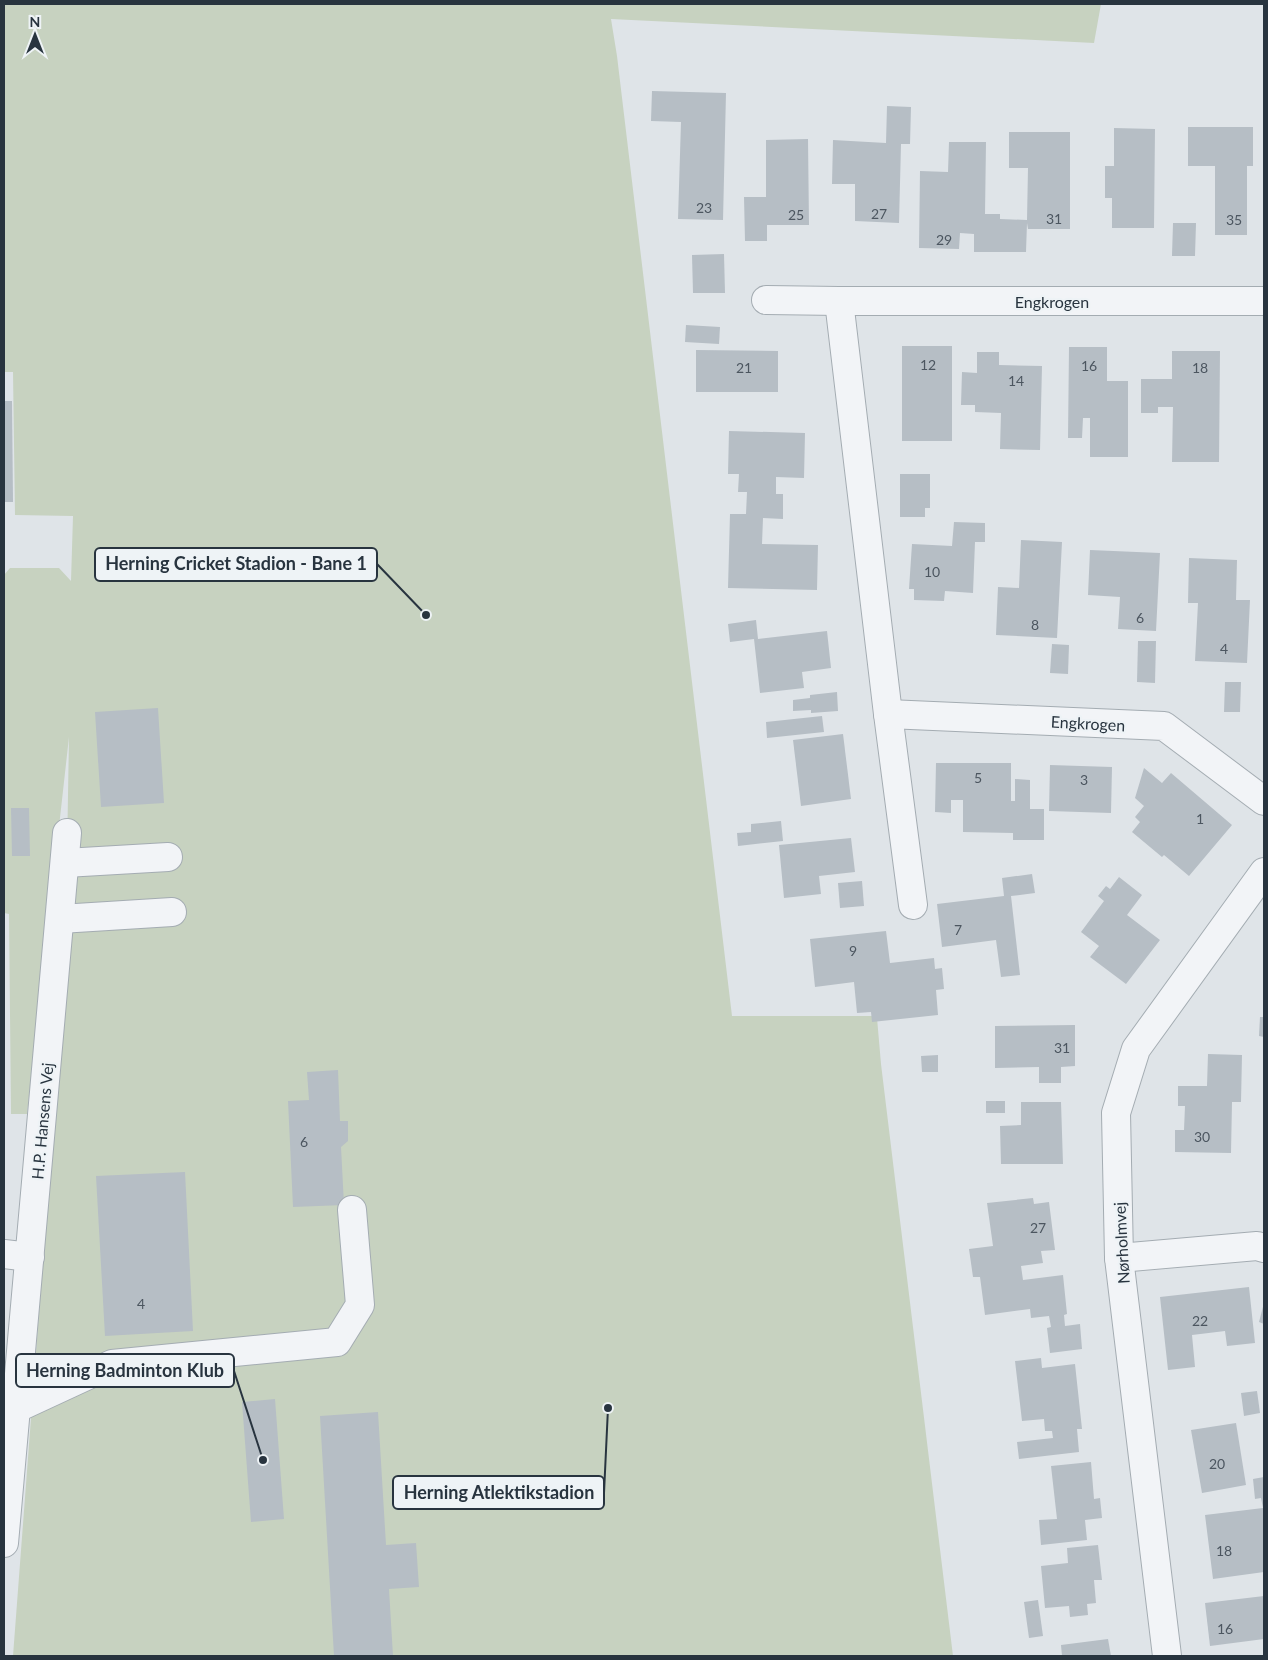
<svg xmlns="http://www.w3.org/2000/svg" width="1268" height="1660" viewBox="0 0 1268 1660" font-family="Lato,sans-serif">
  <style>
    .green { fill: #c7d2c0 }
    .building { fill: #b6bec5 }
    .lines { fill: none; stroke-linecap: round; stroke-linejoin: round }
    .minor-casing { stroke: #a4acb2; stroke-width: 30 }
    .minor { stroke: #f2f4f7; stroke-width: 28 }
    .labels { text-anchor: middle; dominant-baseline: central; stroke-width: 4.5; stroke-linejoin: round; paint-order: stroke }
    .number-label { font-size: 14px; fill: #4c5660 }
    .street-label { font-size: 16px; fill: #28343f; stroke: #eef3f6 }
    .leader { fill: none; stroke: #28343f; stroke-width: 2 }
    .callout-dot { fill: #28343f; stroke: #eef3f6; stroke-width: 2 }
    .callout { fill: #eef3f6; stroke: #28343f; stroke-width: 2 }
    .callout-label { font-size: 18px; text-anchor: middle; font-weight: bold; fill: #28343f }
  </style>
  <rect width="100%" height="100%" fill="#dfe4e8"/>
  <!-- green -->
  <polygon class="green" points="4,4 1101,4 1094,43 611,19 617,56 732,1016 875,1016 877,1018 881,1064 953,1656 13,1656 65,969 69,737 27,1114 11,1114 9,914 4,913 4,575 10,568 59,568 71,581 73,516 15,515 13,372 4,372"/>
  <!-- building -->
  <g class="building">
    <polygon points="652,91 726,93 723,220 678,219 681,122 651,121"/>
    <polygon points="887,106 911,107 910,144 901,144 899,223 855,221 855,184 832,184 833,140 886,143"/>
    <polygon points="1188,127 1253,127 1253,166 1247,166 1247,235 1215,235 1215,166 1188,166"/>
    <polygon points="1114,128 1155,129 1154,228 1112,228 1112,198 1105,198 1105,166 1114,166"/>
    <polygon points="1009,132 1070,132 1070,229 1028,229 1027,223 1026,252 974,252 974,234 960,233 959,249 919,248 920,171 948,172 949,142 986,142 985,214 1000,214 1000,219 1027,220 1028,168 1009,168"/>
    <polygon points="808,139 809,225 767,225 767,241 745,241 744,197 766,197 766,140"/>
    <polygon points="1173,223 1196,223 1195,256 1172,256"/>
    <polygon points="724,254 725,293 693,293 692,255"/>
    <polygon points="686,325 720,327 719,344 685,342"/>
    <rect x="902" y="346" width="50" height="95"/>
    <polygon points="1069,347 1107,347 1107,381 1128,381 1128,457 1090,457 1090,418 1083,418 1082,438 1068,438"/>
    <polygon points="696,350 778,351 778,392 696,392"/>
    <polygon points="1172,351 1220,351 1219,462 1172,462 1173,407 1158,407 1158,413 1141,413 1141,379 1172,379"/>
    <polygon points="977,352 999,352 999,365 1042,366 1040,450 1000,449 1001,413 975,412 975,405 961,405 962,372 977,373"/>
    <polygon points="4,401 12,401 13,502 4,502"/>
    <polygon points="729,431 805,433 804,478 776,477 776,494 783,494 783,519 763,518 762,544 818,545 817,590 728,588 730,514 746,514 747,492 738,492 739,474 728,474"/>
    <polygon points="900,474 930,474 930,508 925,508 925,517 900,517"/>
    <polygon points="954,522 985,523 985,542 975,542 973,593 945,591 944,601 914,600 914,589 909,589 912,544 952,546"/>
    <polygon points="1021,540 1062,542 1057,638 996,635 998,587 1019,588"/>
    <polygon points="1090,550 1160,553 1156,631 1118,629 1120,597 1088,595"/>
    <polygon points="1189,558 1237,560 1236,600 1250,600 1247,663 1195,661 1198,603 1188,603"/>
    <polygon points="756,620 758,639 827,631 831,668 802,672 804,688 760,693 754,639 730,642 728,624"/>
    <polygon points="1138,641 1156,641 1155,683 1137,682"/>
    <polygon points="1052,644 1069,645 1068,674 1050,673"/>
    <polygon points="1225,682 1241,682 1240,712 1224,712"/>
    <polygon points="837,692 838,711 811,713 811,710 793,711 793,700 810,698 810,695"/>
    <polygon points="158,708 164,803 101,807 95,712"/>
    <polygon points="822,716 824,732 767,738 766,722"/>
    <polygon points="843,734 851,799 801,806 793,740"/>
    <polygon points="936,763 1011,763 1011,801 1015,801 1015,779 1030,780 1030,809 1044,809 1044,840 1013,840 1013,833 963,832 963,800 951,800 951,813 935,812"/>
    <polygon points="1050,765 1112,767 1111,813 1049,811"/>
    <polygon points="1144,768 1162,783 1171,773 1232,825 1189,876 1164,855 1162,857 1132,832 1140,822 1135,817 1144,806 1135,798"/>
    <polygon points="11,808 29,808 30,856 12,856"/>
    <polygon points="781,821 783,841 738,846 737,833 751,832 751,824"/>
    <polygon points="851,838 855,872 819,876 821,894 784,898 779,845"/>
    <polygon points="1032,874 1035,893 1011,896 1020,975 1001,977 996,940 942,947 937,904 1004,896 1002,878"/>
    <polygon points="1119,877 1142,895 1127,915 1160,940 1126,984 1090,957 1099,946 1081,932 1104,901 1098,896 1106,886 1110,889"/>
    <polygon points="862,881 864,906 840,908 838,883"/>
    <polygon points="886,931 890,963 934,958 935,969 942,968 944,989 936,990 938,1015 872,1022 871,1012 857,1013 854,982 815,987 810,939"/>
    <polygon points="1260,1017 1264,1017 1264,1037 1259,1036"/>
    <polygon points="1075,1025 1075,1066 1061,1067 1061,1083 1039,1083 1039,1067 995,1068 995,1026"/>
    <polygon points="1208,1054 1242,1055 1241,1102 1232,1102 1231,1153 1175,1152 1175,1130 1184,1130 1185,1106 1178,1106 1178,1086 1207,1086"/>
    <polygon points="938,1055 938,1072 922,1072 921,1056"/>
    <polygon points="338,1070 340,1121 348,1121 348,1141 341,1147 344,1205 293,1207 288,1101 309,1100 307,1072"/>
    <rect x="986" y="1101" width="19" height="12"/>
    <polygon points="1021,1102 1061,1102 1063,1164 1001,1164 1000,1126 1021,1125"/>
    <polygon points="185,1172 193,1331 105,1336 96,1176"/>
    <polygon points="1033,1198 1034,1204 1049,1202 1055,1250 1041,1251 1043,1263 1021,1266 1023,1280 1063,1275 1067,1314 1064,1315 1065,1326 1080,1324 1082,1349 1050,1353 1047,1328 1051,1327 1049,1316 1031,1318 1030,1309 985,1315 980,1277 973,1277 969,1249 993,1246 987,1203"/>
    <polygon points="1249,1287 1255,1343 1227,1346 1225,1331 1192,1335 1195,1367 1168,1370 1160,1297"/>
    <polygon points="1264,1303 1264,1324 1259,1322"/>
    <polygon points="1041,1358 1042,1368 1075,1364 1082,1429 1077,1429 1079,1452 1019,1459 1017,1442 1053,1438 1052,1431 1045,1431 1044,1419 1022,1421 1015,1361"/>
    <polygon points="1257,1391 1260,1413 1244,1416 1241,1393"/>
    <polygon points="275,1399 284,1519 251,1522 242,1402"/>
    <polygon points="378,1412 386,1545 416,1543 419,1587 389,1589 393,1656 334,1656 320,1416"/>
    <polygon points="1236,1423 1246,1485 1202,1493 1191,1430"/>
    <polygon points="1091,1462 1094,1499 1100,1498 1102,1518 1085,1520 1087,1540 1041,1545 1039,1520 1057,1519 1051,1466"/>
    <polygon points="1264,1477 1264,1520 1263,1520 1264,1572 1213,1579 1205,1515 1263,1508 1261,1498 1255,1499 1253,1479"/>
    <polygon points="1098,1545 1102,1580 1094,1580 1096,1603 1087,1604 1088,1615 1070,1617 1069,1606 1045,1608 1041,1566 1068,1563 1067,1548"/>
    <polygon points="1264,1596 1264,1639 1210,1646 1205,1603"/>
    <polygon points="1038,1600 1043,1636 1029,1638 1024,1602"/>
    <polygon points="1108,1639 1111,1656 1062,1656 1061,1645"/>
  </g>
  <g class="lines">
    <defs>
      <g id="minor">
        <polyline points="766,300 839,301 1264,301"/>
        <polyline points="839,301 888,714 913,905"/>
        <polyline points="888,714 1164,726 1264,801"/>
        <polyline points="65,863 168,857"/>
        <polyline points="60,919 172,912"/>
        <polyline points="4,1254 30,1257"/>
        <polyline points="1119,1258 1257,1246 1264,1248"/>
        <polyline points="15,1409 112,1364 337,1342 360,1305 352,1210"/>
        <polyline points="4,1543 67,833"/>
        <polyline points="1167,1656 1119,1258 1116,1113 1136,1049 1264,872"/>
      </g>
    </defs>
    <!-- minor casing -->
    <use href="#minor" class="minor-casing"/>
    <!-- minor -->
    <use href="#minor" class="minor"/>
  </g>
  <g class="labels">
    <!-- number labels -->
    <g class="number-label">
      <text x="704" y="207">23</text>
      <text x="879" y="213">27</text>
      <text x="796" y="214">25</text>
      <text x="1054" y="218">31</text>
      <text x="1234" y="219">35</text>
      <text x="944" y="239">29</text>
      <text x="928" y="364">12</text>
      <text x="1089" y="365">16</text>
      <text x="744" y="367">21</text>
      <text x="1200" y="367">18</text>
      <text x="1016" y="380">14</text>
      <text x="932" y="571">10</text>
      <text x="1140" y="617">6</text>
      <text x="1035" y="624">8</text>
      <text x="1224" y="648">4</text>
      <text x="978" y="777">5</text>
      <text x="1084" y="779">3</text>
      <text x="1200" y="818">1</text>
      <text x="958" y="929">7</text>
      <text x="853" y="950">9</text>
      <text x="1062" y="1047">31</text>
      <text x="1202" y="1136">30</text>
      <text x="304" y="1141">6</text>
      <text x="1038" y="1227">27</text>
      <text x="141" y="1303">4</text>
      <text x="1200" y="1320">22</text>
      <text x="1217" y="1463">20</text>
      <text x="1224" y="1550">18</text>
      <text x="1225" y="1628">16</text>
    </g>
    <!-- street labels -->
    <g class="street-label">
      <text x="1052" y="301">Engkrogen</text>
      <text transform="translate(1088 723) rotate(3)">Engkrogen</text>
      <text transform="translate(42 1121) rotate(-85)">H.P. Hansens Vej</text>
      <text transform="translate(1121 1243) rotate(-93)">Nørholmvej</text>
    </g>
  </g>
  <!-- callouts -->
  <path class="leader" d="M426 615L377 564M263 1460L234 1371M608 1408L604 1493"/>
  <g class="callout-dot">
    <circle cx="426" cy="615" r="5"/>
    <circle cx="263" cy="1460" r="5"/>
    <circle cx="608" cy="1408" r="5"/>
  </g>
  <g class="callout">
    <rect x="95" y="548" width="282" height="33" rx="5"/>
    <rect x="16" y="1354" width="218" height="33" rx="5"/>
    <rect x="393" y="1476" width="211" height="33" rx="5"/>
  </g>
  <g class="callout-label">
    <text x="236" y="570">Herning Cricket Stadion - Bane 1</text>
    <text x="125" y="1377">Herning Badminton Klub</text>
    <text x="499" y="1499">Herning Atlektikstadion</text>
  </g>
  <!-- border -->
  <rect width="1268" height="1660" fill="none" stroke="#28343f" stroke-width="10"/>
  <!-- north arrow -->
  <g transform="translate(35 35)" stroke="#eef3f6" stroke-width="4" paint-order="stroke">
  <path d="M0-4L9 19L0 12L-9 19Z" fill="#28343f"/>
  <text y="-8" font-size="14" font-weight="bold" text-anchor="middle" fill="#28343f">N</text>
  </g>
</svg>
